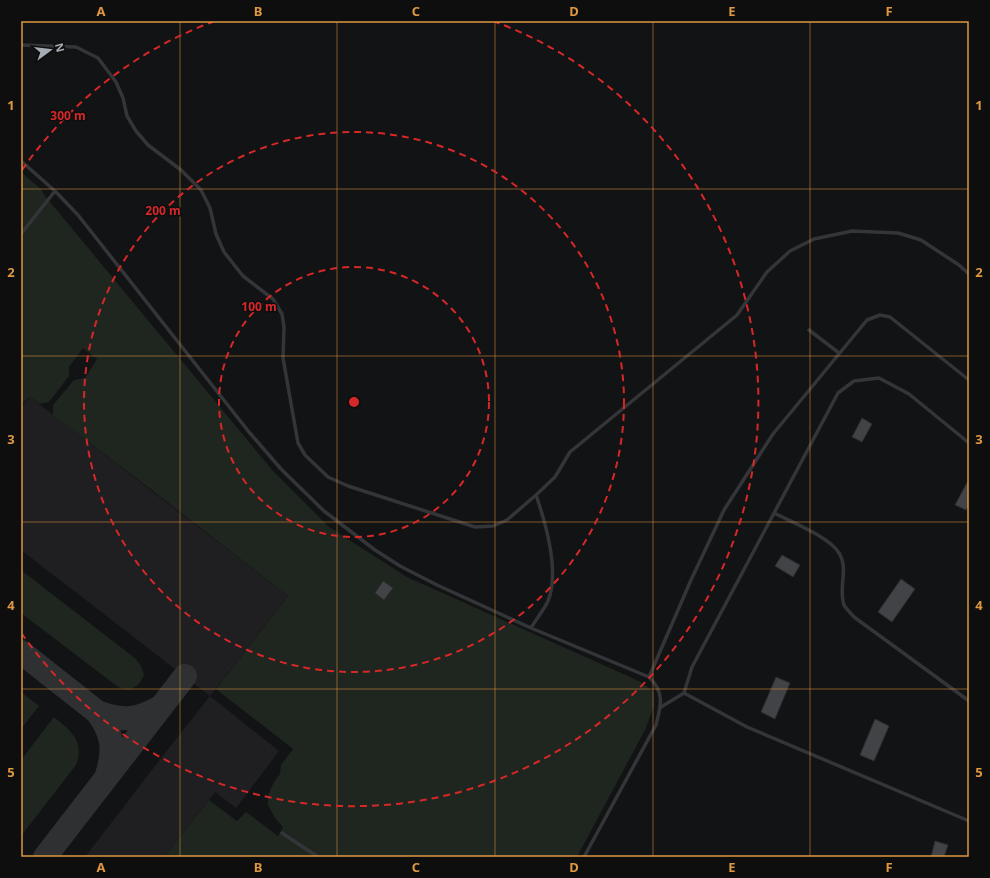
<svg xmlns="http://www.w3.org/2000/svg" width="990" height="878" viewBox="0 0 990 878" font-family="'Noto Sans',sans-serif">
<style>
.built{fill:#1f1f21}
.green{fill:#1f261f}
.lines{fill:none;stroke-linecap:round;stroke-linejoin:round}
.taxiway{stroke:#2e3032;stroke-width:24}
.building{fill:#424347;stroke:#2d2d30}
.service{stroke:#343538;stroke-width:3.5}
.grid{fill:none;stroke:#de9840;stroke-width:1;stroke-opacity:0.55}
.ring{fill:none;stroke:#d62828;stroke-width:2;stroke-dasharray:7 5}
.centre{fill:#d62828;stroke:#0e0e0f;stroke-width:2}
.ring-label{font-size:12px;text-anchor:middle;font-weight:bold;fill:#d62828;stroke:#0e0e0f;stroke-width:3;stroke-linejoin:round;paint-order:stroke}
.neatline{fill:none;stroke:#de9840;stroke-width:1.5}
.grid-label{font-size:13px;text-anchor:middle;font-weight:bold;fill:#de9840}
</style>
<rect width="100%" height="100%" fill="#121314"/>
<path class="built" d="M30,397l258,199 -78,100 69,55 -43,57 -21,-16 -51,65h-79l80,-104 45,-57 -189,-146v-143z"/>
<path class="green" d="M21,172l21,18 3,6 5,6 223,269 56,56 78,50 232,104 14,10 1,14 -8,23 -69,129h-413l45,-57 28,21 9,-9 32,24 5,-9 -8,-9 -7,-13v-10l6,-13 6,-8 1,-9 12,-16 -77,-60 72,-93 -135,-105 -100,-76v-10l21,-25 11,-2 12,-19 -14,-11 -14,19v9l-20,26 -9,2 -10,-7 -9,7z
M21,570l115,89 5,7 3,9c-6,13 -12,16 -26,12l-97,-74z
M21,692l18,14 -18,23z
M54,717c17,14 31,24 22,48l-55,71v-76z"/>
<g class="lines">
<path class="taxiway" d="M21,652l76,60c25,10 42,8 65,-6
M97,712c16,22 18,37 10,63
M45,857l140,-181"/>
</g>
<path class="building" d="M862,418l10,6 -10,18 -10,-5z
M969,479v26l-3,5 -11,-5z
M782,555l18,10 -7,12 -18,-11z
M901,579l14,10 -23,33 -14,-10z
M383,581l10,7 -9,12 -9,-7z
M776,677l14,6 -15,36 -14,-7z
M875,719l14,7 -15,35 -14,-6z
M935,841l13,4 -4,12h-13z"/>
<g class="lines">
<path class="service" d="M21,45l55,2 22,11 18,24 7,16 4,18 9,15 12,14 33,25 20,20 9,18 6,26 8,18 19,24 30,23 9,15 2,13 -1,31 15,85 7,12 23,22 20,9 127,41 18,-1 14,-6 29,-25
M21,161l34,30 23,24 171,217 32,37 43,42 51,39 25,16 37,19 94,43 118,49c16,15 12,29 7,48l-72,132
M21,234l34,-43
M809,330l30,23
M774,513c18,9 55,24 65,40 10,16 -1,35 5,52 2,4 7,8 10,12l115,84
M531,628c5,-9 13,-18 17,-27 12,-30 -2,-77 -12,-106l19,-18 15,-25 167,-137 30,-43 23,-21 24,-12 38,-8 46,2 23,7 38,25 10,9
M649,677l42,-97 33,-70 49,-76 94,-114 13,-5 10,2 79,63
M684,693l8,-26 146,-274 16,-12 25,-3 30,16 60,49
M661,707l23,-14 63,34 222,94
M282,833l36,24"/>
</g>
<path class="grid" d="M180,21v836M337,21v836M495,21v836M653,21v836M810,21v836M21,189h948M21,356h948M21,522h948M21,689h948"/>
<g class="ring">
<circle cx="354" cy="402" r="135"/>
<circle cx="354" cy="402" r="270"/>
<path d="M22 170A405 405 0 0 1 215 21M493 21A405 405 0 1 1 22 634"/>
</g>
<circle cx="354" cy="402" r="6" class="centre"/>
<g class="ring-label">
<text x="68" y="120">300 m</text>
<text x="163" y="215">200 m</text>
<text x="259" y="311">100 m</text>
</g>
<rect width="990" height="878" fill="none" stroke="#0e0e0f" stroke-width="44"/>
<g transform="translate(50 50) rotate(75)" stroke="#0e0e0f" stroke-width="3" paint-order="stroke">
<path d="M0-3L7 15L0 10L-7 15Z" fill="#a5abb3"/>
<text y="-6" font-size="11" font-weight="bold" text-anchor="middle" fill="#a5abb3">N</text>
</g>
<rect x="22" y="22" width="946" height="834" class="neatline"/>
<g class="grid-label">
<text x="101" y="16">A</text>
<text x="258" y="16">B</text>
<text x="416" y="16">C</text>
<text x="574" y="16">D</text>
<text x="732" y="16">E</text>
<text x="889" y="16">F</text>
<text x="11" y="110">1</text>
<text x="979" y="110">1</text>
<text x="11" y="277">2</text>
<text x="979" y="277">2</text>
<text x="11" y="444">3</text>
<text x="979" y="444">3</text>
<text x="11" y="610">4</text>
<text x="979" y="610">4</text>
<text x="11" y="777">5</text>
<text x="979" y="777">5</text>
<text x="101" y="872">A</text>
<text x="258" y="872">B</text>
<text x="416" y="872">C</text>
<text x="574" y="872">D</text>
<text x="732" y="872">E</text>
<text x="889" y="872">F</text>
</g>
</svg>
